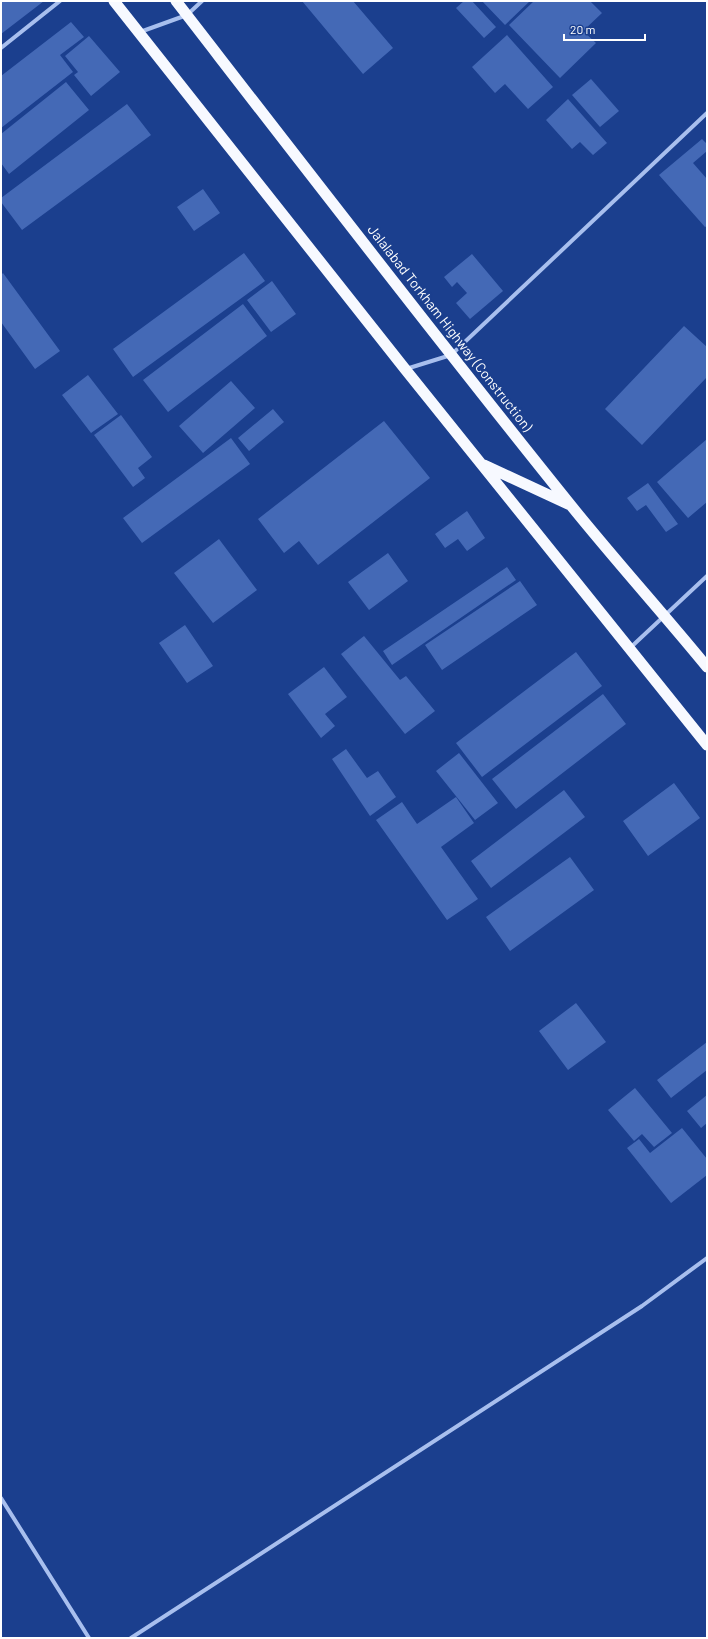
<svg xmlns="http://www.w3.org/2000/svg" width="708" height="1639" viewBox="0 0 708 1639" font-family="Barlow,sans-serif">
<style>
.building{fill:#4469b6}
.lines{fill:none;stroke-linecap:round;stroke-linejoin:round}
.minor{stroke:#a8bfee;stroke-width:4}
.trunk{stroke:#f7f9ff;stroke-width:11}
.labels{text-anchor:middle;stroke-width:4;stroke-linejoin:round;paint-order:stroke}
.street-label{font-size:14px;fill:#fff;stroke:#1b3f8e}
</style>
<rect width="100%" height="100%" fill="#1b3f8e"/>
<path class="building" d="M1,1h43l-43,33z
M302,1h51l40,47 -30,26z
M464,1h8l24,26 -12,11 -28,-30z
M482,1h48l-25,24z
M534,1h56l12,12 -19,18 13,12 -36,35 -51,-53z
M71,22l13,15 -24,18 13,17 -72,56v-52z
M507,35l46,52 -25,22 -23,-25 -10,9 -23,-26z
M89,36l31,36 -29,24 -17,-21 4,-3 -13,-16z
M591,79l28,32 -19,16 -28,-32z
M66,82l23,28 -80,64 -8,-11v-29z
M568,99l39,44 -14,12 -13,-13 -8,7 -26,-29z
M127,104l24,31 -129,95 -21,-28v-4z
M702,139l5,5v7l-14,12 14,16v47l-2,1 -46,-52z
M203,189l17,24 -26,18 -17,-24z
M244,253l21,28 -132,96 -20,-28z
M472,254l31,37 -33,28 -14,-16 11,-10 -10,-11 -5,5 -8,-10z
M3,273l57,78 -25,18 -34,-47v-47z
M272,281l24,33 -25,18 -24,-32z
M243,304l24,32 -99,76 -25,-32z
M684,326l23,21v30l-65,68 -37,-36z
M88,375l30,39 -27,19 -29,-38z
M231,381l24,27 -52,45 -24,-27z
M273,409l11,13 -35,29 -11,-13z
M121,415l31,42 -14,11 7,10 -12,9 -39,-52z
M384,421l46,57 -112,87 -19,-24 -15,12 -26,-34z
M231,438l19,26 -108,79 -19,-25z
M707,439v63l-19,16 -31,-36z
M648,483l30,41 -12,8 -20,-27 -9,6 -10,-13z
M467,511l18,27 -18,13 -9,-12 -13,9 -10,-14z
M219,539l38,51 -44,33 -39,-50z
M388,553l20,28 -39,29 -21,-28z
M507,567l9,13 -124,85 -9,-14z
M520,581l17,24 -95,65 -17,-25z
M185,625l28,41 -26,17 -28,-40z
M364,636l36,44 6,-4 29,35 -30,23 -64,-80z
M576,652l26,34 -120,91 -26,-34z
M324,667l23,30 -22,17 10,12 -14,12 -33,-44z
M603,694l23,30 -110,85 -24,-30z
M346,749l21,29 11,-7 18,26 -26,19 -38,-57z
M459,753l39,50 -23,17 -39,-49z
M674,783l26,35 -52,38 -25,-35z
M564,790l21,27 -94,71 -20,-27z
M456,797l18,26 -33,24 37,52 -31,21 -71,-100 26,-18 15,22z
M570,857l24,33 -84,61 -24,-34z
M576,1003l30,39 -38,28 -29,-39z
M707,1042v28l-36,28 -14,-18z
M635,1088l37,45 -18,14 -12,-13 -8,7 -26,-31z
M707,1095v28l-6,5 -14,-17z
M682,1128l25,31v16l-36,28 -44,-55 12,-9 11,14z"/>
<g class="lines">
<path class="minor" d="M140,32l47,-17 15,-14
M1,48l59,-47
M406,369l45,-14 256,-242
M630,648l77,-72
M1,1498l88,140
M131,1638l511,-332 65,-48"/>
<path class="trunk" d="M114,1l291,368 302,376
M176,1c130,168 260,337 393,502 45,56 93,109 138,164
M484,465l84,39"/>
</g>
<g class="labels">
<g class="street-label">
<text transform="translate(450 328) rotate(52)" y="5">Jalalabad Torkham Highway (Construction)</text>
</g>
</g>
<rect width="708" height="1639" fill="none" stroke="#ffffff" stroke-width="4"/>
<path d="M564 34v6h81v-6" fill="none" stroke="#ffffff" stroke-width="2"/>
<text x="570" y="34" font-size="12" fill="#ffffff" stroke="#1b3f8e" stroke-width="3" paint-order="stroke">20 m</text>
</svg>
